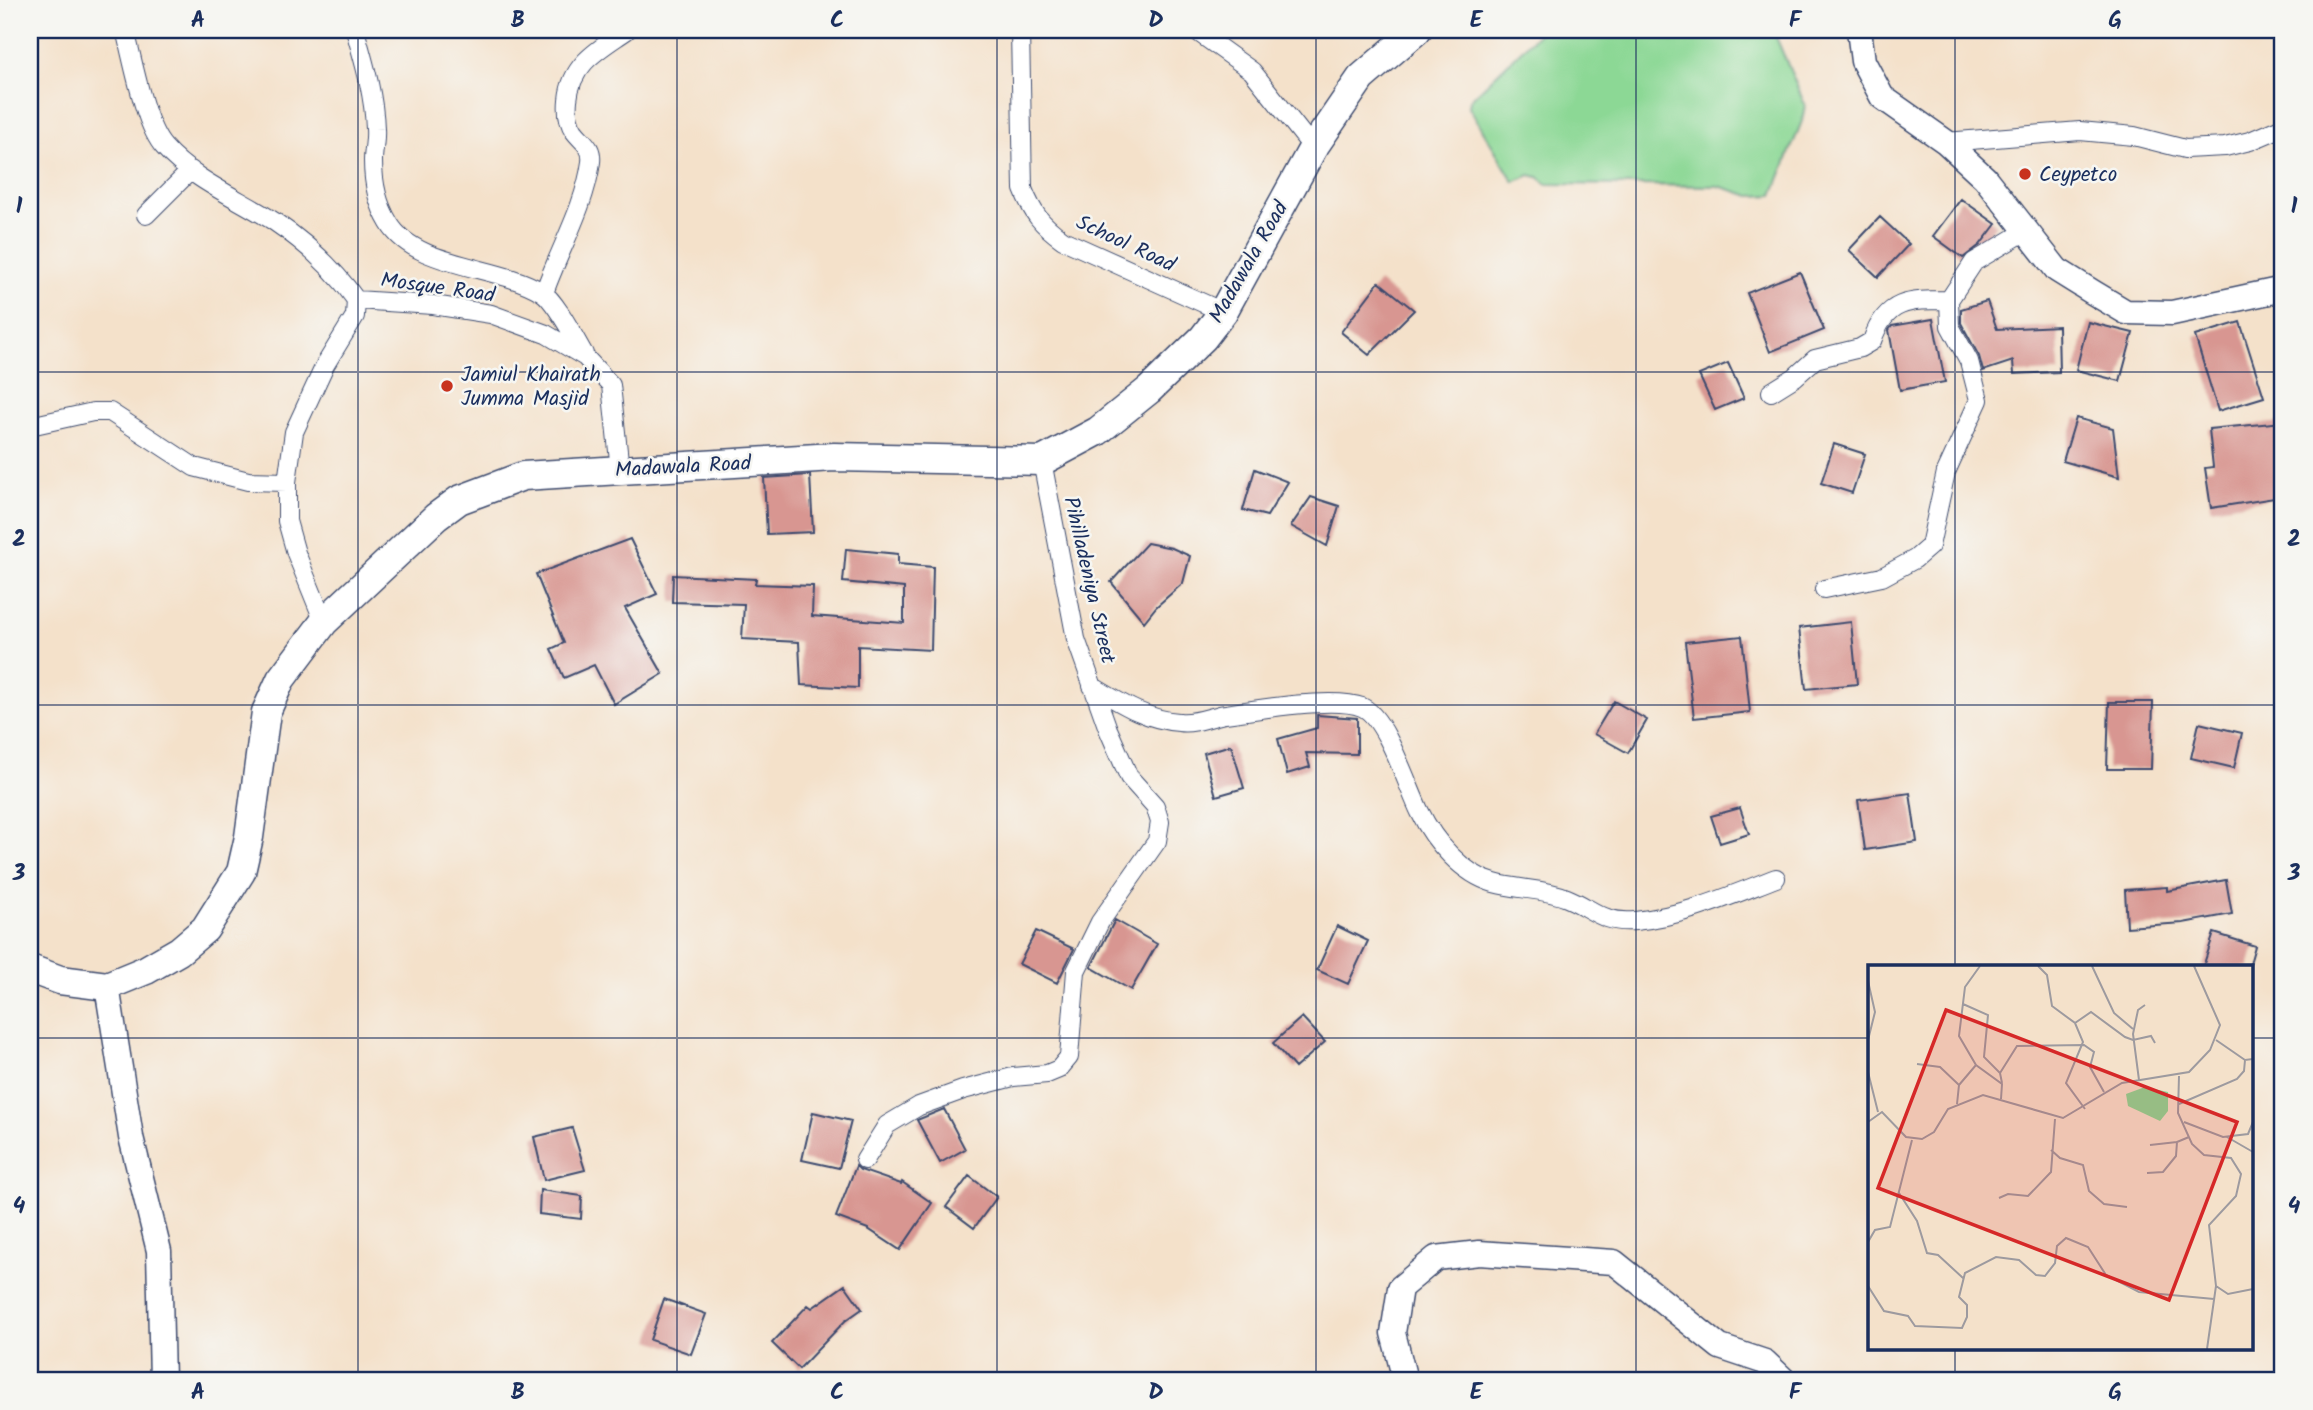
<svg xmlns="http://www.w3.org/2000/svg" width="2313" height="1410" viewBox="0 0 2313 1410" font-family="Kalam,sans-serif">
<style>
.green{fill:#8cd895;stroke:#54847a;stroke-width:2}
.building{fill:#d89691}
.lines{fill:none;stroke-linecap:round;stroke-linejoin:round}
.street-casing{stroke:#3c4a6e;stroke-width:20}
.secondary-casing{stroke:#3c4a6e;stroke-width:27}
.primary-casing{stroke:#3c4a6e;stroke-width:31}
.street{stroke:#fff;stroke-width:18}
.secondary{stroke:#fff;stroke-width:24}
.primary{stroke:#fff;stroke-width:28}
.grid{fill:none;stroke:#1b2f5e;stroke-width:2;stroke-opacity:0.55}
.poi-dot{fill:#c8321e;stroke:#f6f6f2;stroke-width:2.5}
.labels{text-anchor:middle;stroke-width:5;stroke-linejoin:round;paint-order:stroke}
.poi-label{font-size:21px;fill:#1b2f5e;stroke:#f6f6f2;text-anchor:start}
.street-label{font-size:21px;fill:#1b2f5e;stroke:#f6f6f2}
.inset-road{fill:none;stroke:#9d9a9f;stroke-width:2}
.view{fill:#d62828;fill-opacity:0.15;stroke:#d62828;stroke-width:3.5}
.inset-edge{fill:none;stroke:#1b2f5e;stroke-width:3.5}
.neatline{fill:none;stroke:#1b2f5e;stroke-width:2.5}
.grid-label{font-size:23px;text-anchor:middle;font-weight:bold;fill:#1b2f5e}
</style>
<rect width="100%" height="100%" fill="#f6f6f2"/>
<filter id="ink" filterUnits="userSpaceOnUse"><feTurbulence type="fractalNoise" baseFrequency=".0143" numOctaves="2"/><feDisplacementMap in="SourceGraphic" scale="14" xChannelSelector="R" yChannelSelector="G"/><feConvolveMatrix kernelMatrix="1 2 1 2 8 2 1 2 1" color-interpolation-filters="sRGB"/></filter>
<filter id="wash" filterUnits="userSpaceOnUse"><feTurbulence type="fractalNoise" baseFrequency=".00686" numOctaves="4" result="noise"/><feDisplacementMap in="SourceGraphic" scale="28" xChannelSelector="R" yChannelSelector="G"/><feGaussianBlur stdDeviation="1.57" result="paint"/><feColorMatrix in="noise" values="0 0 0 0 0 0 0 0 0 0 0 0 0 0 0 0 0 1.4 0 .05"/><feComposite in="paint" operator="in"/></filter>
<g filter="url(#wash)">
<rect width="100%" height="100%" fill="#f4e1ca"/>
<path class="green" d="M1542,30h231l32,75 -3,16 -29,74 -22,1 -33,-10 -171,-2 -9,-7 -8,-2 -16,7 -45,-75 1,-7z"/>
<g id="blocks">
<path class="building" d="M1961,199l35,25 -16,21 -17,13 -30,-22z
M1880,217l29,27 -31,33 -29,-27z
M1800,272l24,58 -54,22 -23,-59z
M1379,282l35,28 -45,45 -28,-23z
M1987,301l10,28 61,-3 1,46 -45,2 -1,-13 -30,10 -4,-15 -18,-33v-14z
M1933,319l12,63 -45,8 -11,-60 3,-4z
M2088,322l45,11 -13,48 -44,-11z
M2240,322l24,75 -46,14 -23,-75z
M1728,363l16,35 -29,12 -16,-35z
M2076,418l37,10 6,49 -56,-16z
M2283,422l-2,75 -70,11 -6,-40 8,-1 -4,-38z
M1834,444l31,10 -13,39 -31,-10z
M1255,469l33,13 -21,34 -24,-6z
M810,475l3,57 -46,2 -3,-56z
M1311,497l28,9 -12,40 -36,-20z
M630,539l27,55 -32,14 38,66 -49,30 -20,-39 -30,13 -13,-29 13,-6 -28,-69z
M1147,543l25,5 18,8 -7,27 -27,24 -12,15 -33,-40z
M846,549l52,5v10l35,3 -2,83 -73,-4v42l-57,-3 -2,-43 -57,-3 2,-35 -72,-2 1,-27 83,4 -1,5 58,2 -1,30 92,7v-35l-61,-6z
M1851,622l6,62 -51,5 -7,-61z
M1742,636l8,76 -56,6 -9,-76z
M1614,701l33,19 -19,33 -34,-19z
M2109,702h44l-2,67h-44z
M1317,715l40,3v36l-51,-1 4,14 -23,7 -9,-35 39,-11z
M2199,723l43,10 -8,35 -43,-10z
M1231,745l13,43 -28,8 -12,-43z
M1910,793l7,49 -52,8 -7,-50z
M1740,808l9,26 -29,9 -9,-27z
M2226,880l6,34 -49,9 -56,4 -2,-37 42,-3v4z
M1115,920l42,24 -26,46 -40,-23z
M1337,926l31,15 -20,43 -31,-14z
M1036,931l38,18 -17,34 -38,-19z
M2214,933l41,13 -6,21h-46z
M1302,1017l23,25 -30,26 -22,-25z
M944,1109l21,40 -25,14 -23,-43z
M813,1112l38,9 -12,47 -37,-8z
M572,1128l13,42 -41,10 -10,-43z
M856,1166l4,4 41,14 1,-2 30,21 -32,47 -32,-21 -32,-12z
M969,1176l28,21 -23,31 -28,-21z
M540,1190l42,6 -1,23 -42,-5z
M845,1285l17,24 -17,12 -46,48 -27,-26 36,-38 4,3z
M664,1299l42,15 -15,40 -41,-14z"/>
</g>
</g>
<g filter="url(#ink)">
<use href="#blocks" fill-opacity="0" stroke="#3c4a6e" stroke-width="2"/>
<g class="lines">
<g class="street-casing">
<path id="street" d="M125,30c8,30 19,95 39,117 29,33 74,51 111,75 31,21 60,48 81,78l77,5 58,9 55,20 39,23 26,28 9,85
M355,30c9,32 19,65 20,99 1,11 -2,22 -2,32 0,21 5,44 16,62 26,45 110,42 153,69 14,9 33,47 42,62
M1020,30l3,159c10,25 18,35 40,51l160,72
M1195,30l57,41 61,77
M1946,142l134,-11 54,5 51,13 40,-2 25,-6 33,-14
M146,215l45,-45
M544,293c15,-43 41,-86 47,-131 2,-16 -9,-20 -17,-31 -6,-9 -7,-21 -6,-31 3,-37 32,-51 59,-70
M1771,392l24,-15 20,-18 45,-11 12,-7c14,-42 38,-41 77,-41
M30,426l63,-14h17l84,55 54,14 39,1
M1824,589l58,-12 33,-18 15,-13 16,-74 33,-72 -10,-39 -19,-35 -1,-26 25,-38 52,-31
M324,622l-28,-69 -9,-32v-39l7,-50 31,-67 30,-49 1,-16
M1092,686c27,16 54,34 87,36 13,2 29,-4 41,-7 32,-5 114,-19 142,-8 24,10 46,81 58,105 14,29 42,62 74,71 24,7 49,5 73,15 25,10 36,26 68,23 50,-5 94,-25 141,-43
M865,1160l22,-35 32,-19 44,-16 50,-13 34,-3 12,-5 10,-12 7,-86 24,-49 57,-81 3,-19 -5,-16 -26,-29 -21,-48 -32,-90 -34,-178"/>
</g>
<g class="secondary-casing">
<path id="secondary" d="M1859,30l4,31 19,36 64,45 39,36 72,92 37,23 32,19 46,1 111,-24
M107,986l24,151 28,114 3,129
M1405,1380l-12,-47 7,-45 36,-30 43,-5 135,9 106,85 45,15 19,18"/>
</g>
<g class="primary-casing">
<path id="primary" d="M30,969l30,11 47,6 39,-16 33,-19 26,-22 36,-57 8,-35 17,-125 15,-33 43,-57 112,-105 23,-17 64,-24 311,-19 208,4 56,-30 51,-41 54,-52 20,-26 90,-164 48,-70 56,-48"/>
</g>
<use href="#street" class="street"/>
<use href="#secondary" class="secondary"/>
<use href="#primary" class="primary"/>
</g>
</g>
<path class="grid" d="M358,30v1350M677,30v1350M997,30v1350M1316,30v1350M1636,30v1350M1955,30v937M30,372h2253M30,705h2253M30,1038h1840M2252,1038h31M1955,1349v31"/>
<g class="poi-dot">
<circle cx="2025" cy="174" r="7"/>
<circle cx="447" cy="386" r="7"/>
</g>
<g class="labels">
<g class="poi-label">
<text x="2039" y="181">Ceypetco</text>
<text x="461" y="381">Jamiul Khairath<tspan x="461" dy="24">Jumma Masjid</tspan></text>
</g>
<g class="street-label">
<text transform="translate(1126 243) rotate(25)" y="7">School Road</text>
<text transform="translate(1248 262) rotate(-60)" y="7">Madawala Road</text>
<text transform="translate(438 287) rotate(8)" y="7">Mosque Road</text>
<text transform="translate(683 466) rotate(-3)" y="7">Madawala Road</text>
<text transform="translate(1090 580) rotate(77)" y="7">Pihilladeniya Street</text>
</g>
</g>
<g transform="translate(1868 965)">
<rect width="385" height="385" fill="#f4e1ca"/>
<path d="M277,122l23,5v19l-8,10 -32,-15 -2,-12z" fill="#8cd895"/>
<path class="inset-road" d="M112,1l-15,21 -6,49 17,29 26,19 -1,15M170,1l9,9 5,31 23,17 8,19 -17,41 19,26M224,1l22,47 19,16M0,16l7,31 -7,28M95,39l25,11 -4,42 16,16 2,10M207,58l16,-11 34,25 8,3 18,-4 4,7M348,75l29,20 8,-1M49,99l23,3 19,18M0,107l10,40M132,108l17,-27 67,-1 10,7 -4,15 14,25M311,111l-1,37 14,31 12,11 27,3 10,16 -5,22 -27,29 7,61 -9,63M271,115l-6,-46 5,-24 7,-5M89,139l2,-19 17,-20M311,139l58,-25 7,-8 1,-11M0,157l14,-10 24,25 16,2 12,-7 14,-23 35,-14 80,23 59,-35 67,-11 21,-22 10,-25 -26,-59M316,157l39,15 25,-3 5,-12M359,172l26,15M282,180l27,-3M183,185l9,8 23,7 6,26 15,13 23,3M279,208l16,-1 13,-16 1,-14 12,-5M31,228l18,28 10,32 11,2 25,23M131,233l9,-4 20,2 23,-24 4,-53M0,277l7,-12 15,-3 22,-87M0,321l16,25 24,5 7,10 47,2 5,-11v-12l-8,-8 6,-24 31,-16 23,3 17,15 9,1 10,-13 2,-17 9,-8 22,9 18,28 33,17 75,7M348,321l12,8 25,-5"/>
<path class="view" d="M78,45l291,112 -68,178 -291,-112z"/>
<rect width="385" height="385" class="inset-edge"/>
</g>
<rect width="2313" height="1410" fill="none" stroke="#f6f6f2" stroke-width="77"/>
<rect x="38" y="38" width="2236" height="1334" class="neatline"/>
<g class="grid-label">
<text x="198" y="27">A</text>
<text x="518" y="27">B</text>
<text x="837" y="27">C</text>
<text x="1156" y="27">D</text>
<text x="1476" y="27">E</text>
<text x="1795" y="27">F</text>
<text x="2115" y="27">G</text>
<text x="19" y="213">1</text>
<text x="2294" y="213">1</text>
<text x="19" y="546">2</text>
<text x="2294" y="546">2</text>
<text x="19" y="880">3</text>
<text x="2294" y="880">3</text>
<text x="19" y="1213">4</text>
<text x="2294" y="1213">4</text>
<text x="198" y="1399">A</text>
<text x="518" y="1399">B</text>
<text x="837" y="1399">C</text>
<text x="1156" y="1399">D</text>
<text x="1476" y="1399">E</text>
<text x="1795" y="1399">F</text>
<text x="2115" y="1399">G</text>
</g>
</svg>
